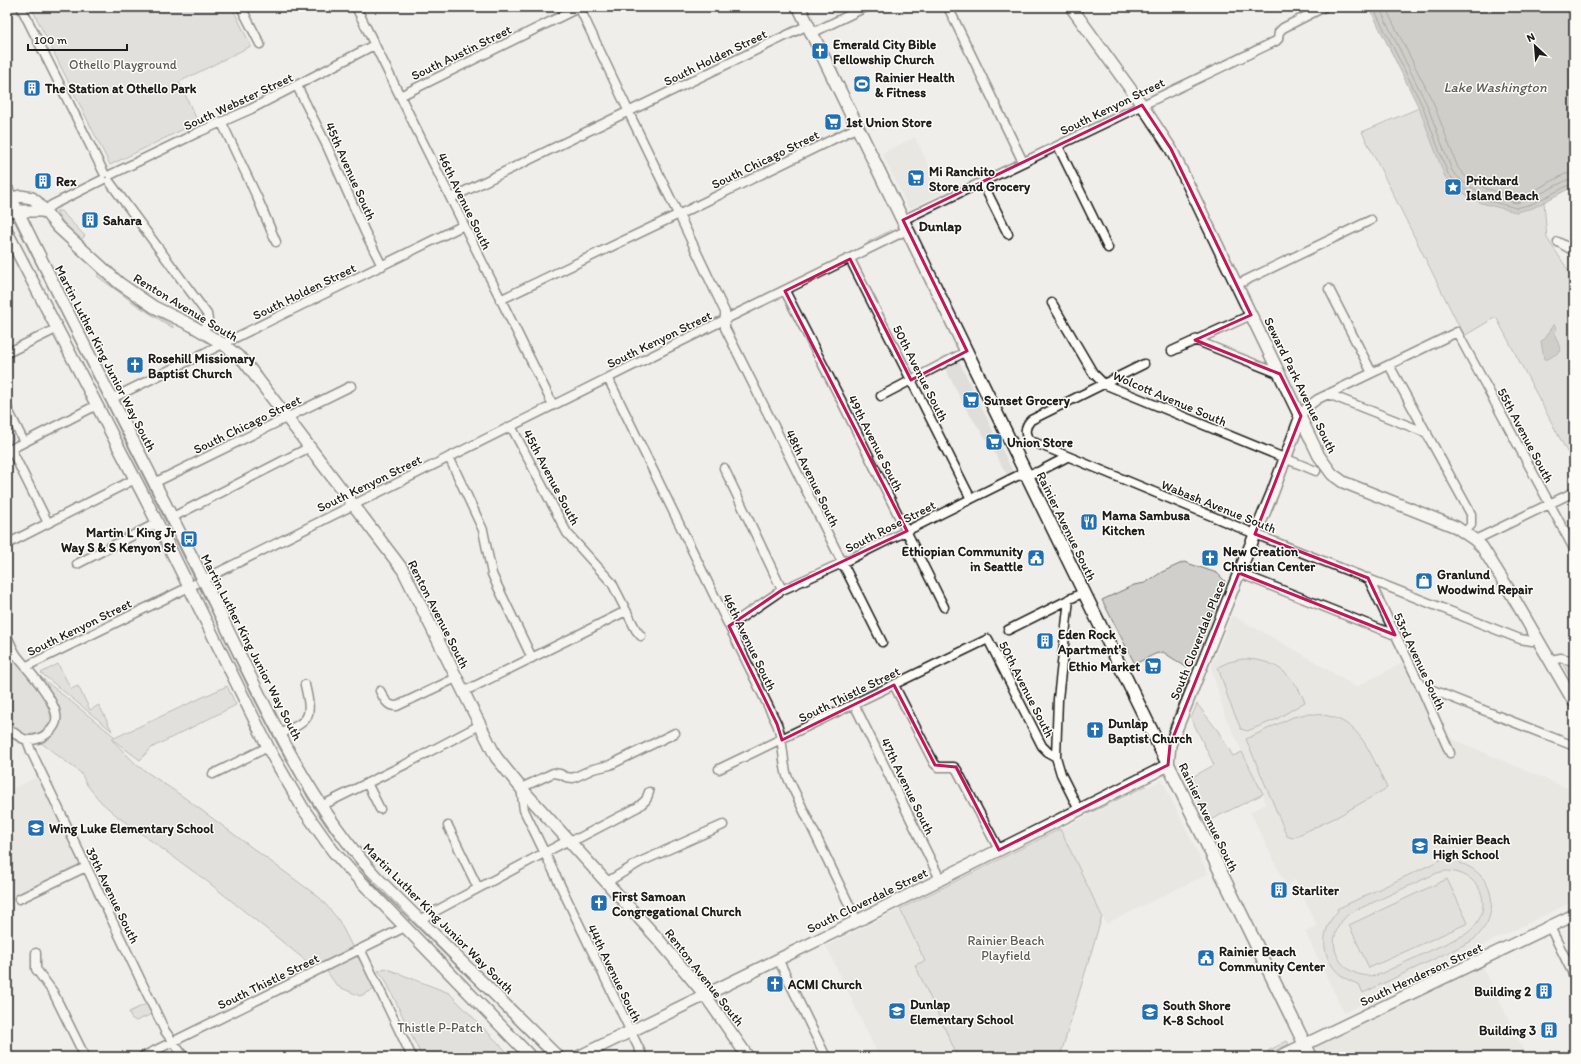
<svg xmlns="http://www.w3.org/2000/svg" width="1581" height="1064" viewBox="0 0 1581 1064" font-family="Itim,sans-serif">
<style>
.built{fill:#e0deda}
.green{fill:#d0cfcc;stroke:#767674;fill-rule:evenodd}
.water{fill:#a8a7a3;stroke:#706f6d}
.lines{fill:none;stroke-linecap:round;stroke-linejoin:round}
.shore{stroke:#545452;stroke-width:1}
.street-casing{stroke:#1c1c1c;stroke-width:11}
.secondary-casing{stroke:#1c1c1c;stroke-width:14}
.primary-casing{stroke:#1c1c1c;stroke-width:15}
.street{stroke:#fdfcf7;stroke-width:8}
.secondary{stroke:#fdfcf7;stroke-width:11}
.primary{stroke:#fdfcf7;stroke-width:12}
.tram{stroke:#1c1c1c;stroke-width:1}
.marked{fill:none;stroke:#c2185b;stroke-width:3;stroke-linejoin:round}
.labels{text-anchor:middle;stroke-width:3;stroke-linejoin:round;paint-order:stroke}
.poi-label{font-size:13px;font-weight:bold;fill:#1c1c1c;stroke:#fdfcf7;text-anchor:start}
.street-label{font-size:13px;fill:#1c1c1c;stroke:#fdfcf7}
.park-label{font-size:13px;fill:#5b5b5a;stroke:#fdfcf7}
.water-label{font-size:14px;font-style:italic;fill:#5b5b59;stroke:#fdfcf7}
.neighbourhood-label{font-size:14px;font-weight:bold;fill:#1c1c1c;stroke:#fdfcf7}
</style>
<rect width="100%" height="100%" fill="#f0eeea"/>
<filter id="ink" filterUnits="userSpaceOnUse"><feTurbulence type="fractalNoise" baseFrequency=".025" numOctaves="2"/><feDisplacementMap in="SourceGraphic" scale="8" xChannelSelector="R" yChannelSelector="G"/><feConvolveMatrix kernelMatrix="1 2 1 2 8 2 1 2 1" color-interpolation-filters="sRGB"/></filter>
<g filter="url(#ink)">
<path class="built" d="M915,137l27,56 -33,16 -27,-56z
M958,359l55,113 -6,3 -19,-33 -22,-33 -22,-43z
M1232,615l72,40 52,32 48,-25 37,72 133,57v110l-230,112 -39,-81 12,-6 -22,-46 -9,6 -36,-74 15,-8 -2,-10 -38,-78 -14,-49z
M39,776l44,90 -76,35v-110z
M1162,780l46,94 -102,50 -46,-95z
M900,909l25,52 -10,5 43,91h-79l-53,-111z
M1481,962l45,93 -5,2h-206l-6,-12z"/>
<path class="green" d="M31,7h201l19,39 -72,36 19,40 -88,43z
M1419,108l125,94 3,36 27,41v186l-78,-148 -32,19 -102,-204z
M56,211h5l24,25 -5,4 -14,-13z
M891,230l-8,7 -14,7 -1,-2z
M99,274l39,30 35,22v2l-38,-24 -38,-28z
M7,425l7,14 -7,4z
M1184,562l33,11 8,8 -33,82 -6,4 -23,-15 -8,2 -20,10 -33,-64 32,-15 11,-2 17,-11z
M7,645c17,23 39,48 45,76l-13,12 -13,2 -19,-13z
M1243,659c32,0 50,15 62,43l-30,18 -28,11 -6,-2 -12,-28 -11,-34 11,-5z
M1562,662l12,3v20z
M58,664l13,25 7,-3 12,24 9,-5 13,26 -71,-58z
M38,675l77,62 -4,2 27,27 47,32 135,100 18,21 15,29 -38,20 -107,-86 -91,-66 -16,-14 -14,-17 -6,-12 -41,-31 13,-7 7,-10 -1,-15z
M1188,681l2,1 -18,44 -3,2z
M227,686l9,19 -85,43 -11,12 -28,-21z
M1197,704l21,27 15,25 9,-4 21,42 -55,27 -19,-42 25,-14 -23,-47z
M1306,714c53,-2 62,35 81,74l-50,29 -45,21 -5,-2 -41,-97 47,-22z
M1145,784l1,2 -58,28 -1,-3 7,-3 4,-1z
M1060,829l42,87 -42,141h-102l-43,-92 10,-4 -25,-52z
M1455,853l5,10c38,12 42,57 10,79l-107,51 -4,-9c-34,-9 -46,-47 -21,-73l-1,-2zM1445,871c38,0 52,40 21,63l-88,41c-39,7 -60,-37 -28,-62l87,-40z
M1447,879l21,44 -99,45 -20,-43z
M355,955l7,7 13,27 -15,7 -23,-10 -11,-16z
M385,968l64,25 63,64h-88l-3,-2 -36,-76 -7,-8z
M146,1004l6,10 -16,7 -5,-3 -2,-6z
M1287,1041l2,3 -20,10 -1,-3z"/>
<path class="water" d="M1369,7h205v183l-4,-2 -37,20 -17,4 -35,-9 -23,-13 -13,-13 -26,-69z
M1554,324l2,4 -1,7 6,16 -13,8h-4l-3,-18 4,-2z"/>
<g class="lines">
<path class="shore" d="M1373,7l50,100 25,67 12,12 22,13 34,9 16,-4 37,-19h5
M1379,7l48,98 25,66 11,11 21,13 32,8 14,-4 37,-19h7
M1385,7l48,95 25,66 9,10 20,11 29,7 12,-2 37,-20h9"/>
<g class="street-casing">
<path id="street" d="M21,7l83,166
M241,7l19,37
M356,7l197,398
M948,7l75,155
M581,11l46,97
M812,33l54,-26
M297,86l30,60 38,86 17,34
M400,96l176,-87
M632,110l176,-85
M630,115l46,95
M222,123l35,74 19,45
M1058,146l50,102
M110,175l89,-43 52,-23 123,-64
M109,181l98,133 1,6 -5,12
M982,182l26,52
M451,198l174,-85
M44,211l8,-6 50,-25
M682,213l176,-86
M680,217l45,95v4
M903,220l373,-179 2,-2 1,-7 4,-4 41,-21
M1558,242l16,9
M850,259l121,240
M1236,285l135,-65
M1329,289l43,84
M785,291l57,111 102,205
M500,300l175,-84
M1052,303l41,70 11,11 212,87
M728,318l179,-88
M725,324v4l157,314
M1195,340l85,34
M1172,351l79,-36
M7,353l51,-25
M1144,364l-113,56c-6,6 -8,15 0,21l224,93 265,105 12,2 6,-2
M1389,365l82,149v11l-6,7
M608,378l169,346c7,17 5,35 10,52l70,145
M1328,394l99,39
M881,396l86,-45
M111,399l353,-174
M7,408l17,34
M1301,416l5,-8 12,-9 139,-67 117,217
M511,426l56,107 45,50 24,47 5,6
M11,449l37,74
M7,451l90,-46
M449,457l34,73 9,44 4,9 36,75
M724,468l58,122
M154,483l197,-97
M171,518l139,-71
M1475,540l99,-48
M7,544l128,-65
M77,564l80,-41
M1239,573l156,62
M1368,578l52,107 30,68
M729,626l53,-36 60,-27 175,-87 21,-4 29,-15
M1008,630l76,-38
M7,636c3,7 6,14 10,20 11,14 36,41 39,58 3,15 -15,27 -28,26 -8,-1 -15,-8 -21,-13
M1551,660l10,-2 13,3
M27,666l162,-79 533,-266
M894,685l40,78 4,4h16l3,3 42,80
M1420,685l154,61
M380,691c4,7 7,16 17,15l59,-28
M463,692l163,-81
M854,704l86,175
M280,734c30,-14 33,-15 25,-49
M27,740l4,11 134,280 19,26
M1056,757l2,-58 11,-100
M719,769l269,-130 54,107 7,7 7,4 5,17 18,36
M213,774l55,-27
M367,783l13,26
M321,806l85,-42 74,-39
M448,826l30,62
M607,882l33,-20 83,-37
M19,899l67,-32
M419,920l125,-67 25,-13 10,-2 59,-31 8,-7 3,-8
M1550,927l24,49
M360,949l52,108
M36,953v16l17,23 32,65
M778,959l48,98
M142,1057l263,-130
M643,1057l-119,-247 -3,-22 32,-15 7,1 6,3 7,1 20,-9 17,-4 65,-32"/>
</g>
<g class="secondary-casing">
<path id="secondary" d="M1071,7l71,98 29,44 148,307 13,18 11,8 113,45 19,13 7,7 27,43 65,112
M7,189c63,132 132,261 197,392 51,103 96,213 174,298l180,178
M7,201l13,-5 12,2 5,4 21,25 61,56 35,24 37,18 32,19 21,17 159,209 93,187 25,31 137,151 47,56 43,62
M7,211h37
M7,232l140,270 125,253 32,55 29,41 16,18 182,188
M578,1057l279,-136 298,-149 13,-7 2,-20 69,-172 33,-79 29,-78
M1279,1057l295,-142"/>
</g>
<g class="primary-casing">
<path id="primary" d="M799,7l213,438 299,612"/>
</g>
<use href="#street" class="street"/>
<use href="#secondary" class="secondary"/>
<use href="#primary" class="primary"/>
<path class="tram" d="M7,206l260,516 41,76 19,29 32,39 189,191"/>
</g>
</g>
<path d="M0 0H1581V1064H0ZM1142,105l29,44 80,166 -56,25 85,34 21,42 -46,118 113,44 27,57 -156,-62 -69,172 -2,20 -169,85 -43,-83 -21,-2 -41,-80 -112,55 -5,-16 -48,-98 53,-36 125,-59 -122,-240 65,-32 61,121 56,-29 -64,-131z" fill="#f0eeea" fill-opacity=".55" fill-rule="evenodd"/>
<path class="marked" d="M1142,105l29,44 80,166 -56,25 85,34 21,42 -46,118 113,44 27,57 -156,-62 -69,172 -2,20 -169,85 -43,-83 -21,-2 -41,-80 -112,55 -5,-16 -48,-98 53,-36 125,-59 -122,-240 65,-32 61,121 56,-29 -64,-131z"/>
<defs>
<g id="church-square" transform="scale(0.9)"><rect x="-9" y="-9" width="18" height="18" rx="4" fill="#1f6fb2" stroke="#fdfcf7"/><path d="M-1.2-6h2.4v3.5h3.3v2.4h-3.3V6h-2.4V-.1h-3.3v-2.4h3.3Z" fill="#fff"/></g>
<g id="stadium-square" transform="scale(0.9)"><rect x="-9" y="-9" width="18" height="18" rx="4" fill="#1f6fb2" stroke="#fdfcf7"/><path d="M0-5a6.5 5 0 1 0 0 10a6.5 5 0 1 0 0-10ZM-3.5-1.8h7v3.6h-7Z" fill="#fff"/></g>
<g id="building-square" transform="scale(0.9)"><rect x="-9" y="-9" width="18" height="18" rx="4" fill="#1f6fb2" stroke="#fdfcf7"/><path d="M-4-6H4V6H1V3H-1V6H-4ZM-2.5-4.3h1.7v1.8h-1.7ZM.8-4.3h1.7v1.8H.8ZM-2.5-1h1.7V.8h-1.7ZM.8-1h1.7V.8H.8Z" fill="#fff"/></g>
<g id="supermarket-square" transform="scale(0.9)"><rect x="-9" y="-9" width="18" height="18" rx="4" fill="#1f6fb2" stroke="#fdfcf7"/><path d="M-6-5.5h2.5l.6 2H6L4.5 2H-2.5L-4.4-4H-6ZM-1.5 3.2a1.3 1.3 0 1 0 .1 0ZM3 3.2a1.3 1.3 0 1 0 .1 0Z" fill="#fff"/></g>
<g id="sight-square" transform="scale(0.9)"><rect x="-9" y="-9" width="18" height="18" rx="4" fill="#1f6fb2" stroke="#fdfcf7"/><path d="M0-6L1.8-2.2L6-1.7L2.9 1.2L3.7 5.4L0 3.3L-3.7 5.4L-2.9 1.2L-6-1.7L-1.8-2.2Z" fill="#fff"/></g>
<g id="restaurant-square" transform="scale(0.9)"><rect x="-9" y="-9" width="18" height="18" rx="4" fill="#1f6fb2" stroke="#fdfcf7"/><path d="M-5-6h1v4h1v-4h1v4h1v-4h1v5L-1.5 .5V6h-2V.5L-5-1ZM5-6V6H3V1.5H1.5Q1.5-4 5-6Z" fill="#fff"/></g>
<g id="bus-square" transform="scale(0.9)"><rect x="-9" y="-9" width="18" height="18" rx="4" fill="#1f6fb2" stroke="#fdfcf7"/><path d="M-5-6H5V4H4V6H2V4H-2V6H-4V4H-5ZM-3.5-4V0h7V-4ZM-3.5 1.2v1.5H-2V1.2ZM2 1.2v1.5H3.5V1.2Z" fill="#fff"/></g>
<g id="civic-square" transform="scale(0.9)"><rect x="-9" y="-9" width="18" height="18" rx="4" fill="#1f6fb2" stroke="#fdfcf7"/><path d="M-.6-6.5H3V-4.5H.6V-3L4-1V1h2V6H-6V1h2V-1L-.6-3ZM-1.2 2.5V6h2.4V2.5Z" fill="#fff"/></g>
<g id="shop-square" transform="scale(0.9)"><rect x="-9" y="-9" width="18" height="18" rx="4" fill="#1f6fb2" stroke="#fdfcf7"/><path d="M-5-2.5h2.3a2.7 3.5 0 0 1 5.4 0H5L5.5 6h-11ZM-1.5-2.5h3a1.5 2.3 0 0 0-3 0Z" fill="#fff"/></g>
<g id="school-square" transform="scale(0.9)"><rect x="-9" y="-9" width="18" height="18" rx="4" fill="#1f6fb2" stroke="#fdfcf7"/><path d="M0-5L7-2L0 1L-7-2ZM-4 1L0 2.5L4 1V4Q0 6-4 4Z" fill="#fff"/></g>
</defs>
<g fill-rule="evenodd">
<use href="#church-square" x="820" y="51"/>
<use href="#stadium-square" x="862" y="84"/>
<use href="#building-square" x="32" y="88"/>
<use href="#supermarket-square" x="833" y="122"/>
<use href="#supermarket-square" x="916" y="178"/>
<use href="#building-square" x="43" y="181"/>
<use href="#sight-square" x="1453" y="187"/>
<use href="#building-square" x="90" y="220"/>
<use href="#church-square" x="135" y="365"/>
<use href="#supermarket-square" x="971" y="400"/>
<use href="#supermarket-square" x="994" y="442"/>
<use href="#restaurant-square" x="1089" y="522"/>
<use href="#bus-square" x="189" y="539"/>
<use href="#civic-square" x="1036" y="558"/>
<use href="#church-square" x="1210" y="558"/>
<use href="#shop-square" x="1424" y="581"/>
<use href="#building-square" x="1045" y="641"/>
<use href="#supermarket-square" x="1153" y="666"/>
<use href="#church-square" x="1095" y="730"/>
<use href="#school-square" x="36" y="828"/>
<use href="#school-square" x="1420" y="846"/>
<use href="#building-square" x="1279" y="890"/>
<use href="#church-square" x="599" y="903"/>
<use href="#civic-square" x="1206" y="958"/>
<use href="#church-square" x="775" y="984"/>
<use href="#building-square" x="1544" y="991"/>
<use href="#school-square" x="897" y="1011"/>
<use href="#school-square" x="1150" y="1012"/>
<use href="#building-square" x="1549" y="1030"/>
</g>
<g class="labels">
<g class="poi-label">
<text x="833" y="49">Emerald City Bible<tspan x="833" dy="15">Fellowship Church</tspan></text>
<text x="875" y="82">Rainier Health<tspan x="875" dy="15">&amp; Fitness</tspan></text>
<text x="45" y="93">The Station at Othello Park</text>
<text x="846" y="127">1st Union Store</text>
<text x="929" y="176">Mi Ranchito<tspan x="929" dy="15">Store and Grocery</tspan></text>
<text x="1466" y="185">Pritchard<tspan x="1466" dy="15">Island Beach</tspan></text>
<text x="56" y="186">Rex</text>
<text x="103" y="225">Sahara</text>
<text x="148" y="363">Rosehill Missionary<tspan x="148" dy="15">Baptist Church</tspan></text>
<text x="984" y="405">Sunset Grocery</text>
<text x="1007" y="447">Union Store</text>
<text x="1102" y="520">Mama Sambusa<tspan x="1102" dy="15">Kitchen</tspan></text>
<text x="176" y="537" text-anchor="end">Martin L King Jr<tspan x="176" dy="15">Way S &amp; S Kenyon St</tspan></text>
<text x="1023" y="556" text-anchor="end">Ethiopian Community<tspan x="1023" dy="15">in Seattle</tspan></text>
<text x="1223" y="556">New Creation<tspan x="1223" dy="15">Christian Center</tspan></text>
<text x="1437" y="579">Granlund<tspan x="1437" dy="15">Woodwind Repair</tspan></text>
<text x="1058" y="639">Eden Rock<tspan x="1058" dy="15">Apartment's</tspan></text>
<text x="1140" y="671" text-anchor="end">Ethio Market</text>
<text x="1108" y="728">Dunlap<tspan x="1108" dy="15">Baptist Church</tspan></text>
<text x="49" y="833">Wing Luke Elementary School</text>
<text x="1433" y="844">Rainier Beach<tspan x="1433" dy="15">High School</tspan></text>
<text x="1292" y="895">Starliter</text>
<text x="612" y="901">First Samoan<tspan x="612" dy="15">Congregational Church</tspan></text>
<text x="1219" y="956">Rainier Beach<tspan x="1219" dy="15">Community Center</tspan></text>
<text x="788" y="989">ACMI Church</text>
<text x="1531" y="996" text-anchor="end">Building 2</text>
<text x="910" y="1009">Dunlap<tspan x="910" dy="15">Elementary School</tspan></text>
<text x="1163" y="1010">South Shore<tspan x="1163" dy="15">K-8 School</tspan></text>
<text x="1536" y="1035" text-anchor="end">Building 3</text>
</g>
<g class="street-label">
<text transform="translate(461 52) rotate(-26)" y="5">South Austin Street</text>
<text transform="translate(715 57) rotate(-26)" y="5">South Holden Street</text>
<text transform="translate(238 101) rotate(-25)" y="5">South Webster Street</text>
<text transform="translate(1112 106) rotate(-26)" y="5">South Kenyon Street</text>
<text transform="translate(765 159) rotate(-26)" y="5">South Chicago Street</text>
<text transform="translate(351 171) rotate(66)" y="5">45th Avenue South</text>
<text transform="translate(465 201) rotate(64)" y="5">46th Avenue South</text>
<text transform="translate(304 291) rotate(-26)" y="5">South Holden Street</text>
<text transform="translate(186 307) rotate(31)" y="5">Renton Avenue South</text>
<text transform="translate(659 339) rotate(-26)" y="5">South Kenyon Street</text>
<text transform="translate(106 358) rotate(63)" y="5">Martin Luther King Junior Way South</text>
<text transform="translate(921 373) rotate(63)" y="5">50th Avenue South</text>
<text transform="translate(1301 385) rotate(64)" y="5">Seward Park Avenue South</text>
<text transform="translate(1170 398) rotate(23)" y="5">Wolcott Avenue South</text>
<text transform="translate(247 424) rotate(-26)" y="5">South Chicago Street</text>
<text transform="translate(1526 435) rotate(62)" y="5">55th Avenue South</text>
<text transform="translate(876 443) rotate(63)" y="5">49th Avenue South</text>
<text transform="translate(552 477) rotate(62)" y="5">45th Avenue South</text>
<text transform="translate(813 478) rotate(64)" y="5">48th Avenue South</text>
<text transform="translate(369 483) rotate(-26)" y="5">South Kenyon Street</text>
<text transform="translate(1219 506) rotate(22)" y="5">Wabash Avenue South</text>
<text transform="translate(890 526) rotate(-27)" y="5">South Rose Street</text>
<text transform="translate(1067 526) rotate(64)" y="5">Rainier Avenue South</text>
<text transform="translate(439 614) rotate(63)" y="5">Renton Avenue South</text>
<text transform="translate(79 627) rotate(-26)" y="5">South Kenyon Street</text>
<text transform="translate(1197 640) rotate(-68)" y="5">South Cloverdale Place</text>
<text transform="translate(750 642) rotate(64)" y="5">46th Avenue South</text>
<text transform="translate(252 647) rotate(63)" y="5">Martin Luther King Junior Way South</text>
<text transform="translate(1420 661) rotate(65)" y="5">53rd Avenue South</text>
<text transform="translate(1027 689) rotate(63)" y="5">50th Avenue South</text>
<text transform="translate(849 694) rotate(-26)" y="5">South Thistle Street</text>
<text transform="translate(908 786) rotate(64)" y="5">47th Avenue South</text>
<text transform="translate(1209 817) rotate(64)" y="5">Rainier Avenue South</text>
<text transform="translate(113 895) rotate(64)" y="5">39th Avenue South</text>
<text transform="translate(867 900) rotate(-26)" y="5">South Cloverdale Street</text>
<text transform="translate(439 918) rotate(45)" y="5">Martin Luther King Junior Way South</text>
<text transform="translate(615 973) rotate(64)" y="5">44th Avenue South</text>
<text transform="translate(1421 974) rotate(-25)" y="5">South Henderson Street</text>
<text transform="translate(705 977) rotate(52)" y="5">Renton Avenue South</text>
<text transform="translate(268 981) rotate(-26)" y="5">South Thistle Street</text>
</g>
<g class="park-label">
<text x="123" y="69">Othello Playground</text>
<text x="1006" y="945">Rainier Beach<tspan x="1006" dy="15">Playfield</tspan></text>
<text x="440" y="1032">Thistle P-Patch</text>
</g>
<g class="water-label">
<text x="1495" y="92">Lake Washington</text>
</g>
<g class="neighbourhood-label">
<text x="940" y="231">Dunlap</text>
</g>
</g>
<rect width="1581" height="1064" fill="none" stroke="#fdfcf7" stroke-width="24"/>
<rect x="12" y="12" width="1557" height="1040" fill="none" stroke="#1c1c1c" stroke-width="1.5" filter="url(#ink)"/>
<g transform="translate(1535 46) rotate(334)" stroke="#fdfcf7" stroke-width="3" paint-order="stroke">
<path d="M0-3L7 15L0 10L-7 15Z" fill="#1c1c1c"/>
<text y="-6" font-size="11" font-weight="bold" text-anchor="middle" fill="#1c1c1c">N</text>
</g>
<path d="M28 44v6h99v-6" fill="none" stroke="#1c1c1c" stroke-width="2"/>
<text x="34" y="44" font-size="12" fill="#1c1c1c" stroke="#fdfcf7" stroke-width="3" paint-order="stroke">100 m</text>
</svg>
